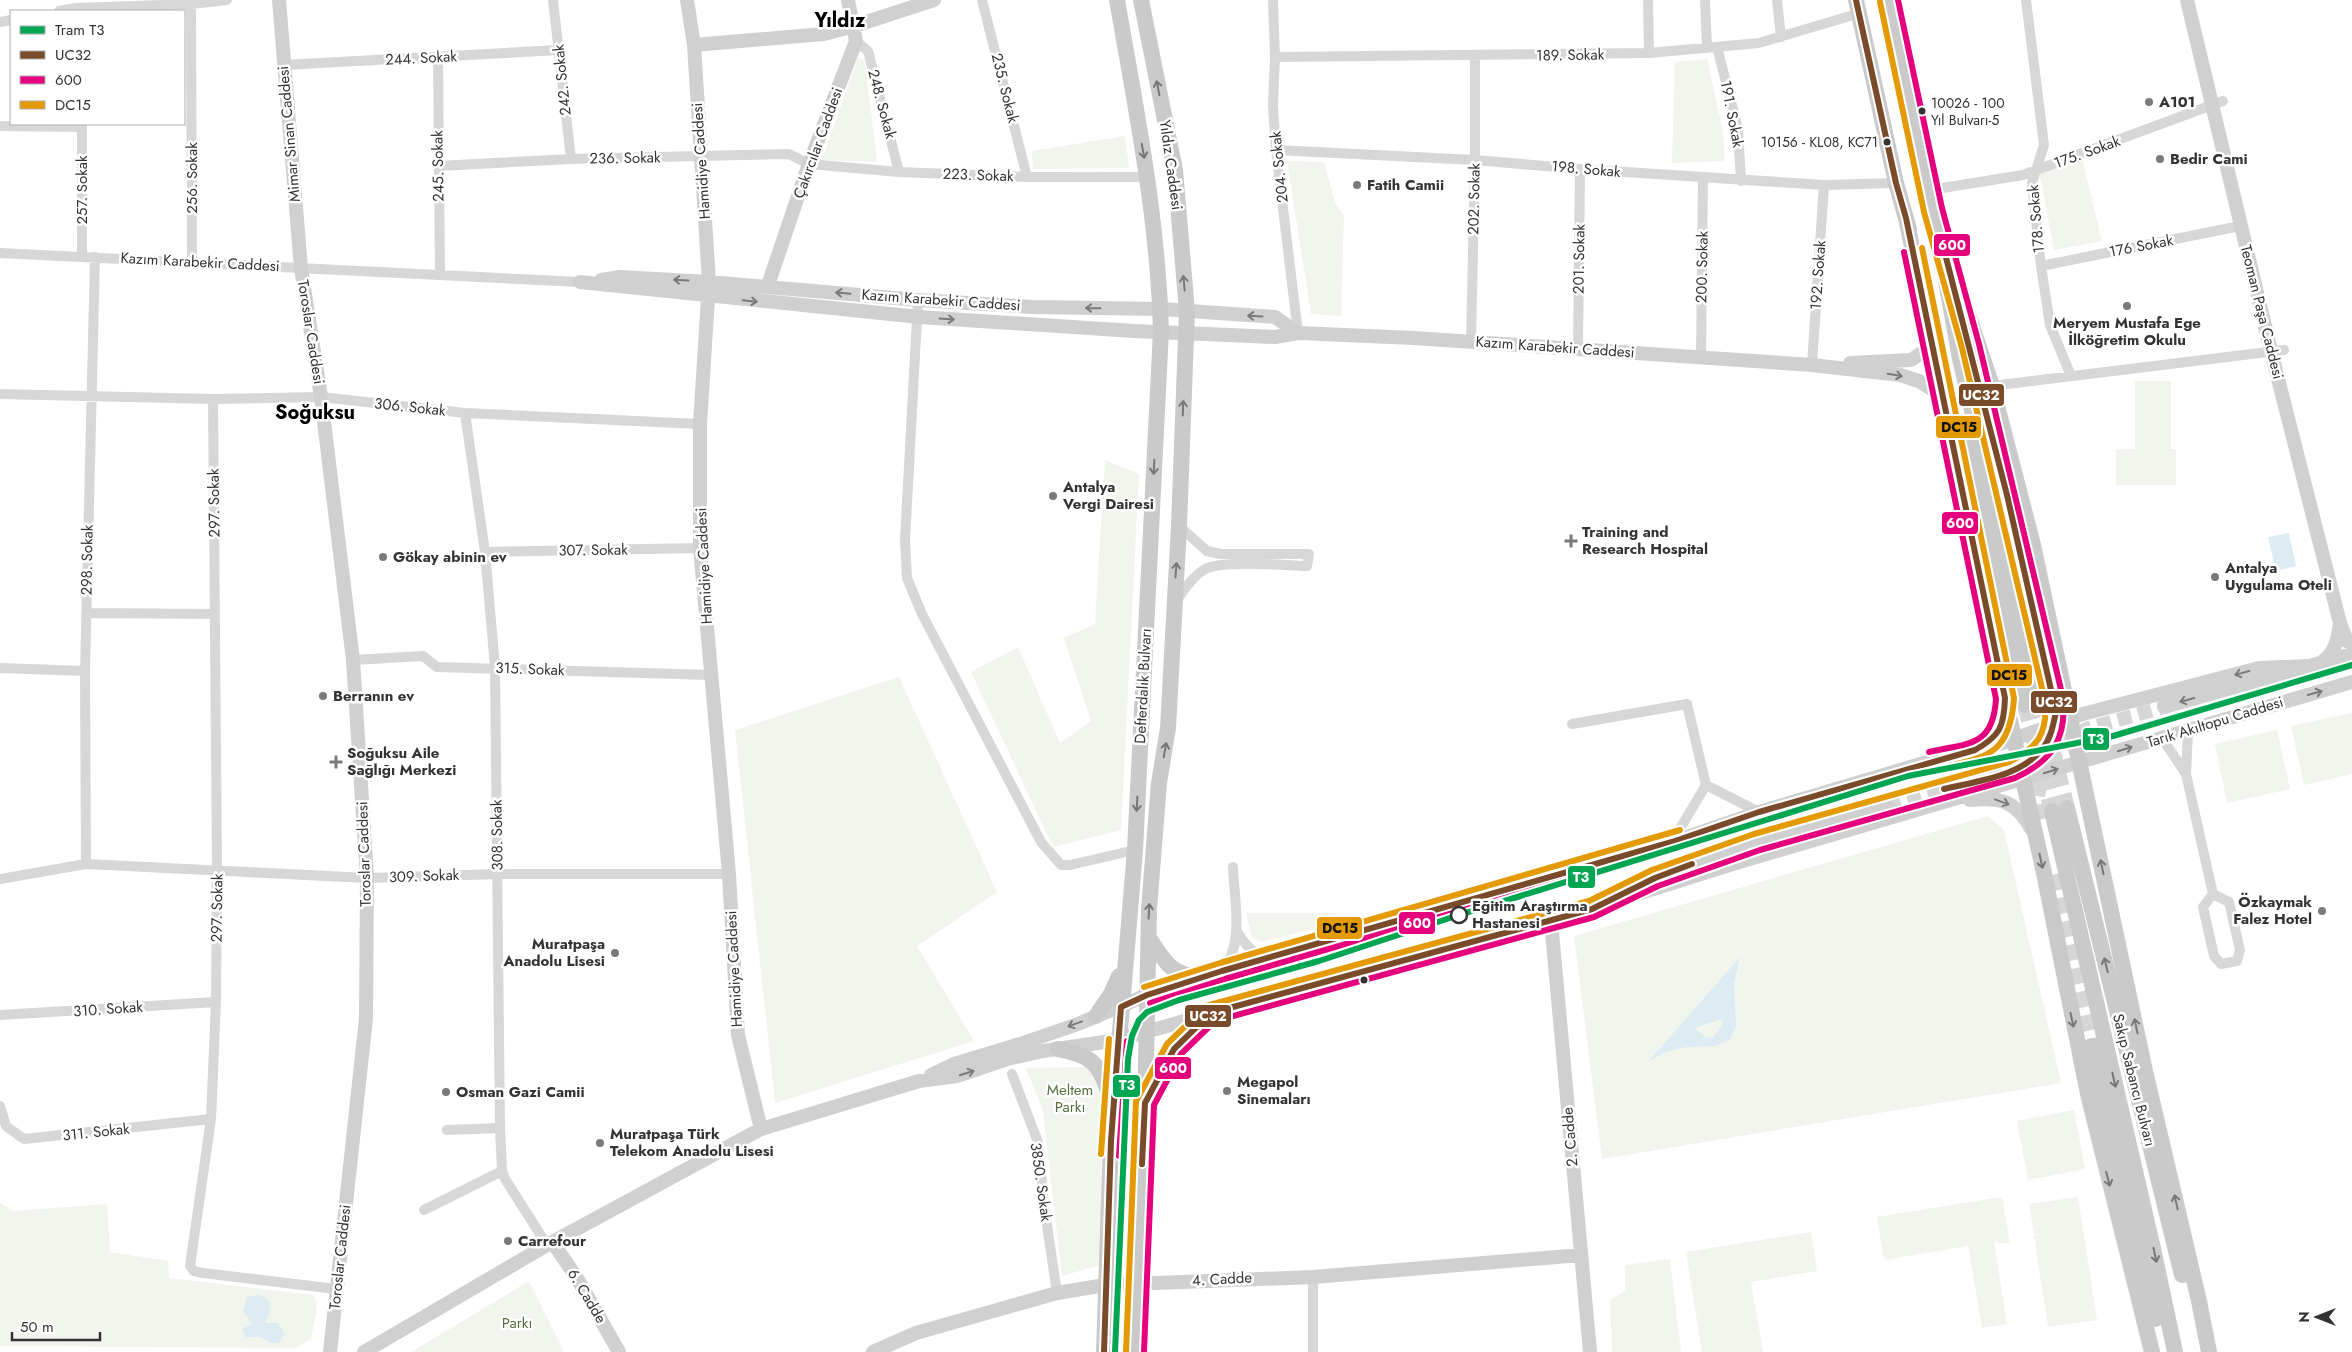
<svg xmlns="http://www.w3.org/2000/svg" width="2352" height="1352" viewBox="0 0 2352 1352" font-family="Jost,sans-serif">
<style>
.green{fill:#f1f5ed}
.water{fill:#ddebf3;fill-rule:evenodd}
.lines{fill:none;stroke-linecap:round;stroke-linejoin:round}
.secondary-tunnel{stroke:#d6d6d6;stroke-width:14;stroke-dasharray:14 7;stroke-linecap:butt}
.primary-tunnel{stroke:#d6d6d6;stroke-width:16;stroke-dasharray:16 8;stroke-linecap:butt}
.street{stroke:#d7d7d7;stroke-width:10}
.secondary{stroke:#d0d0d0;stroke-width:14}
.primary{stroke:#cacaca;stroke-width:16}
.bus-1-casing{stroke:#fff;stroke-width:10}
.bus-2-casing{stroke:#fff;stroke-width:10}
.bus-3-casing{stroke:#fff;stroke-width:10}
.bus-1{stroke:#7a4b2a;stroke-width:6}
.bus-2{stroke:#e5007d;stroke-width:6}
.bus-3{stroke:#e39a05;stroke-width:6}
.tram-1-casing{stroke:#fff;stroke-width:10}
.tram-1{stroke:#00a651;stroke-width:6}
.oneway{stroke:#777}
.oneway2{stroke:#7a7a7a}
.poi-dot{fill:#7a7a7a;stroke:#fff;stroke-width:2}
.bus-dot{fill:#333;stroke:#fff;stroke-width:2}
.stop-dot{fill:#fff;stroke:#333;stroke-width:2.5}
.labels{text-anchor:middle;stroke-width:5;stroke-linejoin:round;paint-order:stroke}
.bus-label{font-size:14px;fill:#333;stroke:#fff;text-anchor:start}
.street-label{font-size:15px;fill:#333;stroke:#fff}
.poi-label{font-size:15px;font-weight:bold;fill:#333;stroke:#fff;text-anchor:start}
.stop-label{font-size:15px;font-weight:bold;fill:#333;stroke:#fff;text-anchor:start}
.park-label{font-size:15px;fill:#56703f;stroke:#fff}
.district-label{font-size:20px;font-weight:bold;fill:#000;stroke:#fff}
.line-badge{stroke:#fff;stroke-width:2}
.badge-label{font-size:14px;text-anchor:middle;font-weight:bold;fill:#fff}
.pale-badge-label{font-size:14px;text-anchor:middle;font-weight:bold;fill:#111}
</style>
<rect width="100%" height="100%" fill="#fff"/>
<path class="green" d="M858,57l7,4 12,101 -55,-2z
M1707,59l15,68 3,34 -53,2 3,-101z
M1125,136l4,32 -96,1 -1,-18z
M2082,159l20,82 -48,9 -15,-79z
M1287,161l37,1 11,41 9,13 -3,100 -30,-2z
M2135,381h36v68h5v36h-60v-36h19z
M1105,460l34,14 -18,356 -68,17 -82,-175 47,-25 42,96 31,-22 -27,-83 31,-14z
M899,677l98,215 -80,54 57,95 -199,62 -40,-373z
M2352,713v61l-48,11 -13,-59z
M2277,730l13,59 -63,14 -12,-59z
M1988,816l16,14 57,253 -459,76 -28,-223z
M1246,913h89l3,10 -77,19 -9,-4z
M1090,1067l10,8 3,189 -41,12 -19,-165 -17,-43z
M2074,1110l11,59 -57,11 -11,-59z
M2002,1197l8,47 -16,-2 13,82 -25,4 -14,-82 -84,14 -7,-43z
M2078,1197l19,123 -49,7 -14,-91 6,-2 -6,1 -5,-31z
M0,1203l13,8 94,-7 3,48 58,9 1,17 145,17 3,13 -6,31 -15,9 -296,-2z
M1811,1232l6,39 -66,11 12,70h-61l-16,-100z
M1670,1259l11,93h-69l-2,-52 15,-9v-26z
M529,1281l35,71h-153z"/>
<path class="water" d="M2289,533l7,33 -20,5 -8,-34z
M1740,957l-6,27 2,42 -6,13 -14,7 -29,1 -22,5 -17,10zM1722,1019l1,4 -10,15 -8,-1 -9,-8 1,-2z
M260,1295l9,6 1,11 -5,11h13l7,11 -6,9h-8l-10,-6h-16l-3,-8 10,-5 -9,-13 4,-14z"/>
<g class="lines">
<path class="secondary-tunnel" d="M2049,763l15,-19 22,-15 78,-22
M1887,805l125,-35 20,-9 13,-15"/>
<path class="primary-tunnel" d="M2007,495l47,205 1,24 -10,22
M2040,701l27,107
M2025,705l27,106
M2039,820c-5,-22 -1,-38 10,-57
M2052,875l40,171"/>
<path class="street" d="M553,0l18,159
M982,0l45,177
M1273,0l2,57 -2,49 3,44 22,183
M1648,0l1,53
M1705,0l2,48
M1777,0l4,37
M2026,0l18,145 -12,38 9,83 9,59 21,51
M191,4l1,258
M59,11l17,-3 115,-4 36,-4
M0,22l11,-2
M856,41l12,10 31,121
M1717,47l21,82 3,52
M438,57l2,218
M1275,57l374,-4 110,-10 101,-30
M283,65l276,-15
M82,124v132
M0,126l82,1
M1276,150l199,10 105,9 244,16 72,-2
M438,166l133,-7 218,-5 20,10 90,8 128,5h120
M1930,190l93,-15 200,-74
M0,253l580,29
M2041,266l199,-40
M918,300l-13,240 2,38 15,36 119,228 20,23h9l65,-15
M1471,341l4,-181v-104
M1578,348l2,-179
M1701,357l2,-179
M1812,365l12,-180
M1992,386l292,-36
M0,394l213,5 108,-2 144,16 235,11
M213,399l4,470 -1,133 -5,117 -21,147 4,5 9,2 133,16
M465,413l20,139 10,115 5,461 2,43 3,8 42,66
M485,552l215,-4
M1176,601c8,-11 17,-25 29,-32 18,-9 79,-4 102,-3l2,-12h-88l-14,-3 -28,-25
M86,613l129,1
M353,660l70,-4 14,11 274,8
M0,668l85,3
M1572,724l115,-20 19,81 53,27
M2188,731l-2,43 27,120 -10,13 11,49 7,8 16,-3 3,-11 -11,-48 -16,-8
M2162,738l24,36
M1672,842l34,-57
M86,864l-1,-193 10,-414
M0,879l86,-15 281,14 131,-4h231
M1236,930c8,13 16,24 31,28
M1222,971c23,-26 12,-72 11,-104
M0,1015l216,-13
M1012,1074l26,68 6,63 13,88
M0,1106l6,20 18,13 187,-20
M447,1130l53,-2
M424,1210l78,-39
M1313,1277v75"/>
<path class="secondary" d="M279,0l22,268 20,129 32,263 14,218 -1,140 -36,334
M687,0l7,45 15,237 -9,142v124l29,326 9,161 23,94
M2187,0l84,351 69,272 7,18 5,3
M694,45l130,-11 30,-8 80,-26
M601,280l19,-3 89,5 209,18 115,7 128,2 114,8 23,16
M580,282l339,35 215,14 141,6 23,-4 116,5 398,27 88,10 19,6 23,15
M768,285l41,-121 47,-123 -8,-41
M1850,363l61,-3 21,-14
M2322,662c13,-9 16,-23 18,-39
M2164,707l188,-53
M1984,745c15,-8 21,-20 21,-37
M1970,800c32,-3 46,1 62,30
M1633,888c80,-39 169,-59 254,-83
M1551,921l39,431
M931,1075l23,-11 66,-20 58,-20 69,-29 75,-24 450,-129 87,-30 175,-52 69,-17 80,-29 176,-46 49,-2
M553,1243l24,35 42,74
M364,1352l183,-107 214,-116 158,-48 38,-5 50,-17 36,-8 75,-11 275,-79 158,-40 185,-58 616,-181
M873,1352l43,-19 141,-40 48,-8 208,-8 268,-22"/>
<path class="primary" d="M1856,0l40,183 13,46
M1889,0l46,221
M1933,210l59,176 41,159 112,526 54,230 10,51
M1906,218l99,480 39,175 44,221 64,258
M1943,264l17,95 80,342
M1974,362l33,133
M1961,432l64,273
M2067,808l115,467
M2052,811l102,442 21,99
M1149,938c16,24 21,36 52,40
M1096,1016l15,-22 8,-18
M2092,1046l63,273
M1058,1049c34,6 42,15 52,48
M1146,1101l28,-52 37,-36
M1104,1352l7,-211 24,-291 26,-519c-3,-112 -25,-222 -44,-331
M1135,1352l10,-238 4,-205 10,-126 9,-55 11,-202 8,-215 -12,-141 -34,-170"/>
<g class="bus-1-casing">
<path id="bus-1" d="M1942,242l65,253 49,217c-3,13 -5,26 -13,36 -22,29 -66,33 -99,41
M1142,1164l3,-61 29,-54 37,-36 381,-104 63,-31 37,-14
M1104,1352l7,-211 10,-134 26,-12 75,-24 450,-129 87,-30 216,-62c25,-14 29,-23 30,-52l-99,-480 -10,-35 -40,-183"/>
</g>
<g class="bus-2-casing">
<path id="bus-2" d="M1904,252l92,447c-3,48 -27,44 -67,53
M1150,1003l75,-24 459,-133
M1119,1156l8,-115
M1144,1352l10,-247 27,-51 34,-33 379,-104 64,-31 102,-36 255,-72c37,-17 52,-39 48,-80l-84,-354 -37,-136 -44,-208"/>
</g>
<g class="bus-3-casing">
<path id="bus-3" d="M1922,248l92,450c-4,60 -30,59 -81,72
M1144,987l76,-24 460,-133
M1101,1154l8,-115
M1126,1352l10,-251 31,-57 39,-38 383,-105 63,-31 102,-36 255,-72c28,-14 39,-28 36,-61l-83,-353 -38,-136 -44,-210"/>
</g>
<use href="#bus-1" class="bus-1"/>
<use href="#bus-2" class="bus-2"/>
<use href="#bus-3" class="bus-3"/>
<g class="tram-1-casing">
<path id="tram-1" d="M1115,1352l13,-293 4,-23 7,-16 8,-8 32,-12 140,-39 140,-46 449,-139 205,-40 239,-71"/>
</g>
<use href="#tram-1" class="tram-1"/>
</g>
<defs><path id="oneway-shaft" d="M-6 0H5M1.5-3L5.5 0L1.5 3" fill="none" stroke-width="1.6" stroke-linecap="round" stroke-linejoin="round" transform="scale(1.25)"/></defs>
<g class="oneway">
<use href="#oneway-shaft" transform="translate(1158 88) rotate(-101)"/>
<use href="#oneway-shaft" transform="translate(1143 151) rotate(80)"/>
<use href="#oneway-shaft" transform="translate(1184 283) rotate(-95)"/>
<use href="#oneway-shaft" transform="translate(1183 408) rotate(-88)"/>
<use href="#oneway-shaft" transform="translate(1154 467) rotate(93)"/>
<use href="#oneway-shaft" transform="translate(1176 570) rotate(-86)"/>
<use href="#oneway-shaft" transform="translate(1165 750) rotate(-80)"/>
<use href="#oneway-shaft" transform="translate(1137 804) rotate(93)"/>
<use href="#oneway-shaft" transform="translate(2041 861) rotate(78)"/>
<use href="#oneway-shaft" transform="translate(2102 867) rotate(-102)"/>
<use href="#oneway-shaft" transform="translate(1149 911) rotate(-87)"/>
<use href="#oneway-shaft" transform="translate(2106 965) rotate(-104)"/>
<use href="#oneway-shaft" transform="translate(2072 1020) rotate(78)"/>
<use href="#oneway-shaft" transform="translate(2136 1026) rotate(-102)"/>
<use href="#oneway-shaft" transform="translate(2114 1080) rotate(77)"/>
<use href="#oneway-shaft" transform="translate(2108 1179) rotate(75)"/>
<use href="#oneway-shaft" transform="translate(2176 1202) rotate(-103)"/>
<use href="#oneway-shaft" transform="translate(2155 1255) rotate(78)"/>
</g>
<g class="oneway2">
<use href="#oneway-shaft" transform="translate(681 280) rotate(-177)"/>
<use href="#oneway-shaft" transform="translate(843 293) rotate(-175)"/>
<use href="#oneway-shaft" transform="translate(750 301) rotate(6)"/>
<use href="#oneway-shaft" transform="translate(1093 308) rotate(-179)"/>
<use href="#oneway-shaft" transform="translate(1255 316) rotate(-177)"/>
<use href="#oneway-shaft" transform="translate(947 319) rotate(4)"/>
<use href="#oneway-shaft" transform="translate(1895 375) rotate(9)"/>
<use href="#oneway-shaft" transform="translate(2242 673) rotate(165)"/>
<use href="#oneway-shaft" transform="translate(2315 693) rotate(-16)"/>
<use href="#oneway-shaft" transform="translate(2187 700) rotate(164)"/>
<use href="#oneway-shaft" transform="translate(2125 749) rotate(-17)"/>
<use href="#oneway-shaft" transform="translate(2051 771) rotate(-17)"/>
<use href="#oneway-shaft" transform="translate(2002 802) rotate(20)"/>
<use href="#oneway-shaft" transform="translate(1075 1024) rotate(160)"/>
<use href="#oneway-shaft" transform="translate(967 1073) rotate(-18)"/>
</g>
<g class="poi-dot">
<circle cx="2149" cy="102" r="5"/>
<circle cx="2160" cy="159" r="5"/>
<circle cx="1357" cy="185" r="5"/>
<circle cx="2127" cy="306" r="5"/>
<circle cx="1053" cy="496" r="5"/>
<path d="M1568.5 533.5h5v5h5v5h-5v5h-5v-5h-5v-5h5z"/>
<circle cx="383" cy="557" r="5"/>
<circle cx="2215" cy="577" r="5"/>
<circle cx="323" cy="696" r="5"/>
<path d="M333.5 754.5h5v5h5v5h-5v5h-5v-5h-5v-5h5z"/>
<circle cx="2322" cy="911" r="5"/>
<circle cx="615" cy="953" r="5"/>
<circle cx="1227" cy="1091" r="5"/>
<circle cx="446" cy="1092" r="5"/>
<circle cx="600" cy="1143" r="5"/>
<circle cx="508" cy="1241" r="5"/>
</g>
<g class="bus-dot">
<circle cx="1922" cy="111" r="4.5"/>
<circle cx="1887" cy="142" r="4.5"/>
<circle cx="1364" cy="980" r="4.5"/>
</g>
<circle class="stop-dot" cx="1459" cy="915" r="8"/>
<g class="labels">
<g class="bus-label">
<text x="1931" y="108">10026 - 100<tspan x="1931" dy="17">Yıl Bulvarı-5</tspan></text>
<text x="1878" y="147" text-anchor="end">10156 - KL08, KC71</text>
</g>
<g class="street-label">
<text transform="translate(1570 55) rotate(-1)" y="5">189. Sokak</text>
<text transform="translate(421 58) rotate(-3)" y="5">244. Sokak</text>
<text transform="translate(562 80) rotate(-96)" y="5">242. Sokak</text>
<text transform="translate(1005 88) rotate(76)" y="5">235. Sokak</text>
<text transform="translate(882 104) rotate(75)" y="5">248. Sokak</text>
<text transform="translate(1732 114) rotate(79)" y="5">191. Sokak</text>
<text transform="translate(289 134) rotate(-95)" y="5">Mimar Sinan Caddesi</text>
<text transform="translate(818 143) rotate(-70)" y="5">Çakırcılar Caddesi</text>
<text transform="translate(2087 152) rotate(-20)" y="5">175. Sokak</text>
<text transform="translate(625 158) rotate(-1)" y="5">236. Sokak</text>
<text transform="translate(701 161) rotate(-94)" y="5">Hamidiye Caddesi</text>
<text transform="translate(1171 165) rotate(82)" y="5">Yıldız Caddesi</text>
<text transform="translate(438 166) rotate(-91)" y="5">245. Sokak</text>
<text transform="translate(1279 167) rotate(-96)" y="5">204. Sokak</text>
<text transform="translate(1586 169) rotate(5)" y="5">198. Sokak</text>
<text transform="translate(978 175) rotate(2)" y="5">223. Sokak</text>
<text transform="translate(192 178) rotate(-90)" y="5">256. Sokak</text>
<text transform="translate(82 190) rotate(-90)" y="5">257. Sokak</text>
<text transform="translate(1474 199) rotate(-89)" y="5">202. Sokak</text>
<text transform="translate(2036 219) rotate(-95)" y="5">178. Sokak</text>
<text transform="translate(2141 246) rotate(-11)" y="5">176 Sokak</text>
<text transform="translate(1579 259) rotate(-89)" y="5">201. Sokak</text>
<text transform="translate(200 262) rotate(3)" y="5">Kazım Karabekir Caddesi</text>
<text transform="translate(1702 267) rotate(-89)" y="5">200. Sokak</text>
<text transform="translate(1818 275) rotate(-86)" y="5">192. Sokak</text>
<text transform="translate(941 300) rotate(4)" y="5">Kazım Karabekir Caddesi</text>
<text transform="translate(2262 312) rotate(76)" y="5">Teoman Paşa Caddesi</text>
<text transform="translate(311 332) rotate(81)" y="5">Toroslar Caddesi</text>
<text transform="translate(1555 347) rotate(4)" y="5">Kazım Karabekir Caddesi</text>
<text transform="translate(410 407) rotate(6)" y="5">306. Sokak</text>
<text transform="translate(214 503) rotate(-91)" y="5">297. Sokak</text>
<text transform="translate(593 550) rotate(-1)" y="5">307. Sokak</text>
<text transform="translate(87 560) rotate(-89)" y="5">298. Sokak</text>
<text transform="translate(704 566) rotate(-93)" y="5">Hamidiye Caddesi</text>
<text transform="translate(530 669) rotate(2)" y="5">315. Sokak</text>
<text transform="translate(1143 686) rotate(-87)" y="5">Defterdalık Bulvarı</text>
<text transform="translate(2215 722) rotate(-17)" y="5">Tarık Akıltopu Caddesi</text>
<text transform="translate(497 835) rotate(-91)" y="5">308. Sokak</text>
<text transform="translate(364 854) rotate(-92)" y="5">Toroslar Caddesi</text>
<text transform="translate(424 876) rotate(-2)" y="5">309. Sokak</text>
<text transform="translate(217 908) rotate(-89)" y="5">297. Sokak</text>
<text transform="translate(734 969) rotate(-93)" y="5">Hamidiye Caddesi</text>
<text transform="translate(108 1009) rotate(-4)" y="5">310. Sokak</text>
<text transform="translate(2134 1080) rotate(76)" y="5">Sakıp Sabancı Bulvarı</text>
<text transform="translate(96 1132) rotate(-6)" y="5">311. Sokak</text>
<text transform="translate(1570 1137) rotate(-95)" y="5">2. Cadde</text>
<text transform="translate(1041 1182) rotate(82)" y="5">3850. Sokak</text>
<text transform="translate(340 1257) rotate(-84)" y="5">Toroslar Caddesi</text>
<text transform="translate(1222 1279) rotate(-3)" y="5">4. Cadde</text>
<text transform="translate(587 1296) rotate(59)" y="5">6. Cadde</text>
</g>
<g class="poi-label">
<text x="2159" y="107">A101</text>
<text x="2170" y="164">Bedir Cami</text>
<text x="1367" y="190">Fatih Camii</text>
<text x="2127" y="328" text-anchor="middle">Meryem Mustafa Ege<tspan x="2127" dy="17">İlköğretim Okulu</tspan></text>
<text x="1063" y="492">Antalya<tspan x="1063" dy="17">Vergi Dairesi</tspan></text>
<text x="1582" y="537">Training and<tspan x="1582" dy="17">Research Hospital</tspan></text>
<text x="393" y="562">Gökay abinin ev</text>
<text x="2225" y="573">Antalya<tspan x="2225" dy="17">Uygulama Oteli</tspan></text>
<text x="333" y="701">Berranın ev</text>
<text x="347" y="758">Soğuksu Aile<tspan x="347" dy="17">Sağlığı Merkezi</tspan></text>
<text x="2312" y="907" text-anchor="end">Özkaymak<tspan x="2312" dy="17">Falez Hotel</tspan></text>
<text x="605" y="949" text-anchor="end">Muratpaşa<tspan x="605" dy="17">Anadolu Lisesi</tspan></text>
<text x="1237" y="1087">Megapol<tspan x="1237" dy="17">Sinemaları</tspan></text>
<text x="456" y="1097">Osman Gazi Camii</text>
<text x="610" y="1139">Muratpaşa Türk<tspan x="610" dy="17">Telekom Anadolu Lisesi</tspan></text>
<text x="518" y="1246">Carrefour</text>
</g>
<g class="stop-label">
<text x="1472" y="911">Eğitim Araştırma<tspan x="1472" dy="17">Hastanesi</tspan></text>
</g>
<g class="park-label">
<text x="1070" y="1095">Meltem<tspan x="1070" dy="17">Parkı</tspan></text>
<text x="517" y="1328">Parkı</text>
</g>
<g class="district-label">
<text x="840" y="27">Yıldız</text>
<text x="315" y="419">Soğuksu</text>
</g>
</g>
<g class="line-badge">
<rect x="1933" y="233" width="38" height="24" rx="5" fill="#e5007d"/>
<rect x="1958" y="383" width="47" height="24" rx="5" fill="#7a4b2a"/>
<rect x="1935" y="415" width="47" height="24" rx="5" fill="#e39a05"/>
<rect x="1941" y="511" width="38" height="24" rx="5" fill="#e5007d"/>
<rect x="1986" y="663" width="47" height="24" rx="5" fill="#e39a05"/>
<rect x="2030" y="690" width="48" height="24" rx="5" fill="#7a4b2a"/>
<rect x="2082" y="727" width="28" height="24" rx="5" fill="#00a651"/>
<rect x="1567" y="865" width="29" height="24" rx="5" fill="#00a651"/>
<rect x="1398" y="911" width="38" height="24" rx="5" fill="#e5007d"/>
<rect x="1316" y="916" width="47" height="24" rx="5" fill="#e39a05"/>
<rect x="1184" y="1004" width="48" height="24" rx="5" fill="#7a4b2a"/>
<rect x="1154" y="1056" width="38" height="24" rx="5" fill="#e5007d"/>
<rect x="1112" y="1074" width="29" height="24" rx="5" fill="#00a651"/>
</g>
<g class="badge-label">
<text x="1952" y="250">600</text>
<text x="1981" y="400">UC32</text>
<text x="1960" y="528">600</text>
<text x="2054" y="707">UC32</text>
<text x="2096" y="744">T3</text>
<text x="1581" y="882">T3</text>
<text x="1417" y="928">600</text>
<text x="1208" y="1021">UC32</text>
<text x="1173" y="1073">600</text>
<text x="1127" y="1090">T3</text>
</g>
<g class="pale-badge-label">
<text x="1959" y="432">DC15</text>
<text x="2009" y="680">DC15</text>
<text x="1340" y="933">DC15</text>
</g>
<rect x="10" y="10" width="175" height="115" fill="#ffffff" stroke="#adadad"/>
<rect x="20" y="26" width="25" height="8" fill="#00a651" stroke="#adadad"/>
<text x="55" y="35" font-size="15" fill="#333333">Tram T3</text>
<rect x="20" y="51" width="25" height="8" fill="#7a4b2a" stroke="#adadad"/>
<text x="55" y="60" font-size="15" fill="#333333">UC32</text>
<rect x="20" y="76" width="25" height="8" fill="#e5007d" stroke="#adadad"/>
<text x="55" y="85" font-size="15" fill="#333333">600</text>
<rect x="20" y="101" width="25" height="8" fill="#e39a05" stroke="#adadad"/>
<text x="55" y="110" font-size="15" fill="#333333">DC15</text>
<g transform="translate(2317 1317) rotate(270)" stroke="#ffffff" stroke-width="4" paint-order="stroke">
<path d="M0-4L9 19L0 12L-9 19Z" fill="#333333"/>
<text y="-8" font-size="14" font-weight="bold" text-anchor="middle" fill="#333333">N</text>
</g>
<path d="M12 1332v8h88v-8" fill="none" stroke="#333333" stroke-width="2.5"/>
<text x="20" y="1332" font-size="15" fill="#333333" stroke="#ffffff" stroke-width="4" paint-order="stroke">50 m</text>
</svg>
